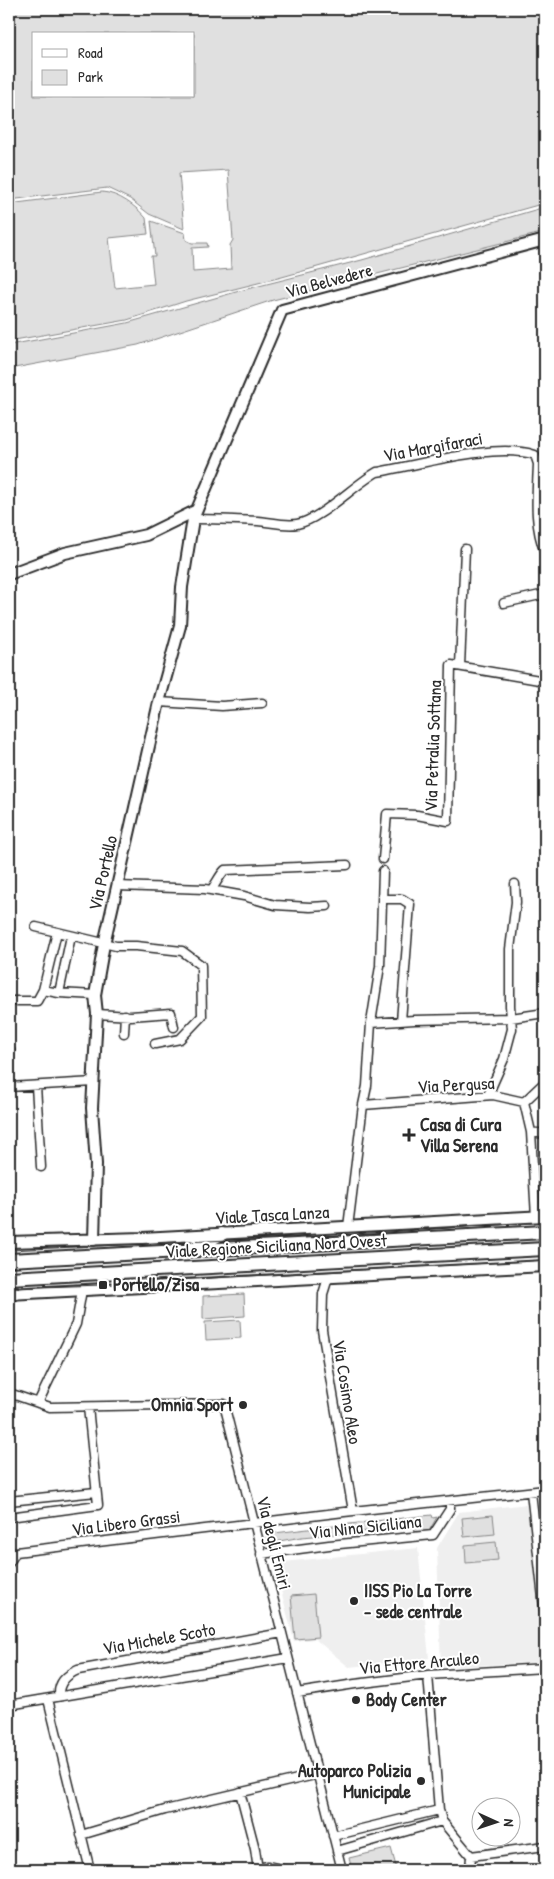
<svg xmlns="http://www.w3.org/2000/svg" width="554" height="1879" viewBox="0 0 554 1879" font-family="'Patrick Hand',sans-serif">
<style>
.built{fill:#efefef}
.green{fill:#e0e0e0;stroke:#868686;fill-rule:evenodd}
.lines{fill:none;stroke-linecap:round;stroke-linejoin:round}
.minor-casing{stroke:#2b2b2b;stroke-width:11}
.tertiary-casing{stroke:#2b2b2b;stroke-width:14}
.primary-casing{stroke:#2b2b2b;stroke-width:16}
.minor{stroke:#fff;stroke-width:8}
.tertiary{stroke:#fff;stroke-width:10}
.primary{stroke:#fff;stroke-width:12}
.tram{stroke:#2b2b2b;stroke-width:1}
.poi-dot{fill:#2b2b2b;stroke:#fff;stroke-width:2}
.labels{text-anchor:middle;stroke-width:4;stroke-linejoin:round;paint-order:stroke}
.street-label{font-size:18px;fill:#2b2b2b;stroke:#fff}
.poi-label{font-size:18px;font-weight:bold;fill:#2b2b2b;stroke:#fff;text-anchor:start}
</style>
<rect width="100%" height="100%" fill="#fff"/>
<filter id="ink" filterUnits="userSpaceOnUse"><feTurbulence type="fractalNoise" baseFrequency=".02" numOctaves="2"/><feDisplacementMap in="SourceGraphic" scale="10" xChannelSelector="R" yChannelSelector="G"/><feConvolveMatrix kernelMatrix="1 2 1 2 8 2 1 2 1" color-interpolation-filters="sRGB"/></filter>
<g filter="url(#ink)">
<path class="built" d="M527,1504l18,158 -104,5 -4,-119 22,-36z
M418,1548l11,110 -80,9 -34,-28 -21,2 -20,-78z"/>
<path class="green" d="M9,9h536v194l-263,74 -96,24 -59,19 -118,21v-137l93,-12c16,1 34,14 44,26l2,16 -39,4 6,50 39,-4 -3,-28h4l-4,-35 34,12 1,7 6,3h15l1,4 -16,1 1,24 38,-3 -1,-24 3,-5 -5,-70 -49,3 5,56 -35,-15 -19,-15 -23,-11 -98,12zM34,34h160v62h-160z
M545,207v25l-272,68 -135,45 -129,24v-24l118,-22 116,-33 119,-30z
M244,1294l1,22 -42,3v-23z
M240,1320l1,18 -35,2 -1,-18z
M432,1515l1,3 4,-1 -8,14 -14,1 -1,-5 -19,2 -1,-10z
M493,1515l2,19 -31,3 -2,-19z
M392,1519l1,10 -91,8 -34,6 -2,-9z
M496,1542l2,18 -32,3 -1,-18z
M314,1594l4,43 -23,2 -4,-43z
M391,1848l6,22h-45l-3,-12z"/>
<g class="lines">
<g class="minor-casing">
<path id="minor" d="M193,519c22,0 44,1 65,2 12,1 27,5 39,3 23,-4 57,-39 80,-52 43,-7 118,-30 158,-17l3,9c-1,28 -5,61 7,88
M504,603l41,-9
M460,666l5,-117
M159,702l63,4 40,-3
M383,859l4,-45 30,1 31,6 3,-156 94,16
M117,886l88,3 39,7 31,9 35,2 17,-1
M211,890c6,-7 8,-14 14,-20l122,-5
M382,899h20l8,5 -9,117
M36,927l80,19h20l46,5 19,14 1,51 -22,23 -25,5
M43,990l14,-58
M59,993l12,-57
M12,1001h25l6,-11 16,3 36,2
M97,1014l34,2 40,-3 3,14
M371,1023l43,-3 97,-2 34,-5
M124,1033l1,-18
M9,1050h1
M36,1086l5,81
M9,1087l85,-5
M488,1095l16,-36 8,-30 -2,-23v-57l6,-47 -1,-18
M524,1102l21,-20
M363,1105l130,-10 31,7 7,30 5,85
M531,1132l14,2
M348,1227l15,-122 4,-19 4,-63 9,-57 3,-95
M328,1278l-5,16 -1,36 31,181
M9,1393l41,14 174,-3 118,466
M38,1403l38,-79 6,-34
M531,1492l14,124
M9,1501l87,-9
M9,1517l89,-12 -10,-98
M261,1554l68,-9 104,-10 17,-26v-8
M9,1563l7,-11 328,-40 201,-22
M428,1675l11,135 3,11
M297,1693l58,-9 73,-9 117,-7
M59,1696c-1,-13 7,-21 19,-26l204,-37
M48,1699l42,171
M9,1705l279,-47
M240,1792l15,57 3,21
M81,1835l84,-25 154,-36
M333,1836l106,-26
M337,1851l105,-30 29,35 74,-10
M258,1868l10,-2 18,4
M470,1870l1,-14"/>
</g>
<g class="tertiary-casing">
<path id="tertiary" d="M9,574l56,-21 81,-18 51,-25
M94,1240l2,-76 -4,-56 5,-94 -2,-19 9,-51 55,-242 21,-76 2,-39 11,-68 89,-209 263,-70
M9,1242l133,-4 403,-22
M9,1294l536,-28"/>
</g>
<g class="primary-casing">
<path id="primary" d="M190,1248l32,-14
M9,1260l536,-28
M9,1278l536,-29
M9,1292l6,1"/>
</g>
<use href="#minor" class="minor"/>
<use href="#tertiary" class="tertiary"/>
<use href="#primary" class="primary"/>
<path class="tram" d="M9,1250l330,-15 206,-13
M9,1288l94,-3 55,-4 387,-21"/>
</g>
</g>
<g class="poi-dot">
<path d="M406.5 1127.5h5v5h5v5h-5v5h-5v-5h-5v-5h5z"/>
<rect x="98" y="1280" width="10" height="10" rx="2.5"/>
<circle cx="243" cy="1405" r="5"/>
<circle cx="354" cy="1601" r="5"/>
<circle cx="356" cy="1700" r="5"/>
<circle cx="421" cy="1781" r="5"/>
</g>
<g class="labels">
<g class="street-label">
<text transform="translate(329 281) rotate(-15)" y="6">Via Belvedere</text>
<text transform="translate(433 447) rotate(-10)" y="6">Via Margifaraci</text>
<text transform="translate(433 746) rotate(-88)" y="6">Via Petralia Sottana</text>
<text transform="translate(103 873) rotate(-77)" y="6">Via Portello</text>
<text transform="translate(456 1085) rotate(-3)" y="6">Via Pergusa</text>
<text transform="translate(272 1215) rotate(-3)" y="6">Viale Tasca Lanza</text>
<text transform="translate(276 1246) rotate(-3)" y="6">Viale Regione Siciliana Nord Ovest</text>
<text transform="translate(347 1392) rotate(81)" y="6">Via Cosimo Aleo</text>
<text transform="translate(126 1523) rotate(-7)" y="6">Via Libero Grassi</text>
<text transform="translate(365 1527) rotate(-6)" y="6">Via Nina Siciliana</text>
<text transform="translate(274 1543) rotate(76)" y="6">Via degli Emiri</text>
<text transform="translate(159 1639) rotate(-10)" y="6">Via Michele Scoto</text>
<text transform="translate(419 1663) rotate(-5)" y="6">Via Ettore Arculeo</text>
</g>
<g class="poi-label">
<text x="420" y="1131">Casa di Cura<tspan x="420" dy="21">Villa Serena</tspan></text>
<text x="113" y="1291">Portello/Zisa</text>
<text x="233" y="1411" text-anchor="end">Omnia Sport</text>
<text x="364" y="1597">IISS Pio La Torre<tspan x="364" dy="21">- sede centrale</tspan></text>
<text x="366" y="1706">Body Center</text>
<text x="411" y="1777" text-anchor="end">Autoparco Polizia<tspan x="411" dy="21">Municipale</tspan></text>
</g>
</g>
<rect width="554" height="1879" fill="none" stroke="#fff" stroke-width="30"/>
<rect x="15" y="15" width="524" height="1849" fill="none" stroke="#2b2b2b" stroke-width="2" filter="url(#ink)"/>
<rect x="32" y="32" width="162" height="65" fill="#ffffff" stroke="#aaaaaa"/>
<rect x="42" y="49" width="25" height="8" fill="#ffffff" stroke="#aaaaaa"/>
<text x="78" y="58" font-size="15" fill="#2b2b2b">Road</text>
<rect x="42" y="70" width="25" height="15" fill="#e0e0e0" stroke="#aaaaaa"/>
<text x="78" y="82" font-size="15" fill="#2b2b2b">Park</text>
<g transform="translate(496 1822) rotate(93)"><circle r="24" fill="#ffffff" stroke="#aaaaaa"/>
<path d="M0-4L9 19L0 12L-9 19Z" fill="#2b2b2b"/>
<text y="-8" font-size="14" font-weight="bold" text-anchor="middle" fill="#2b2b2b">N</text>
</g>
</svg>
